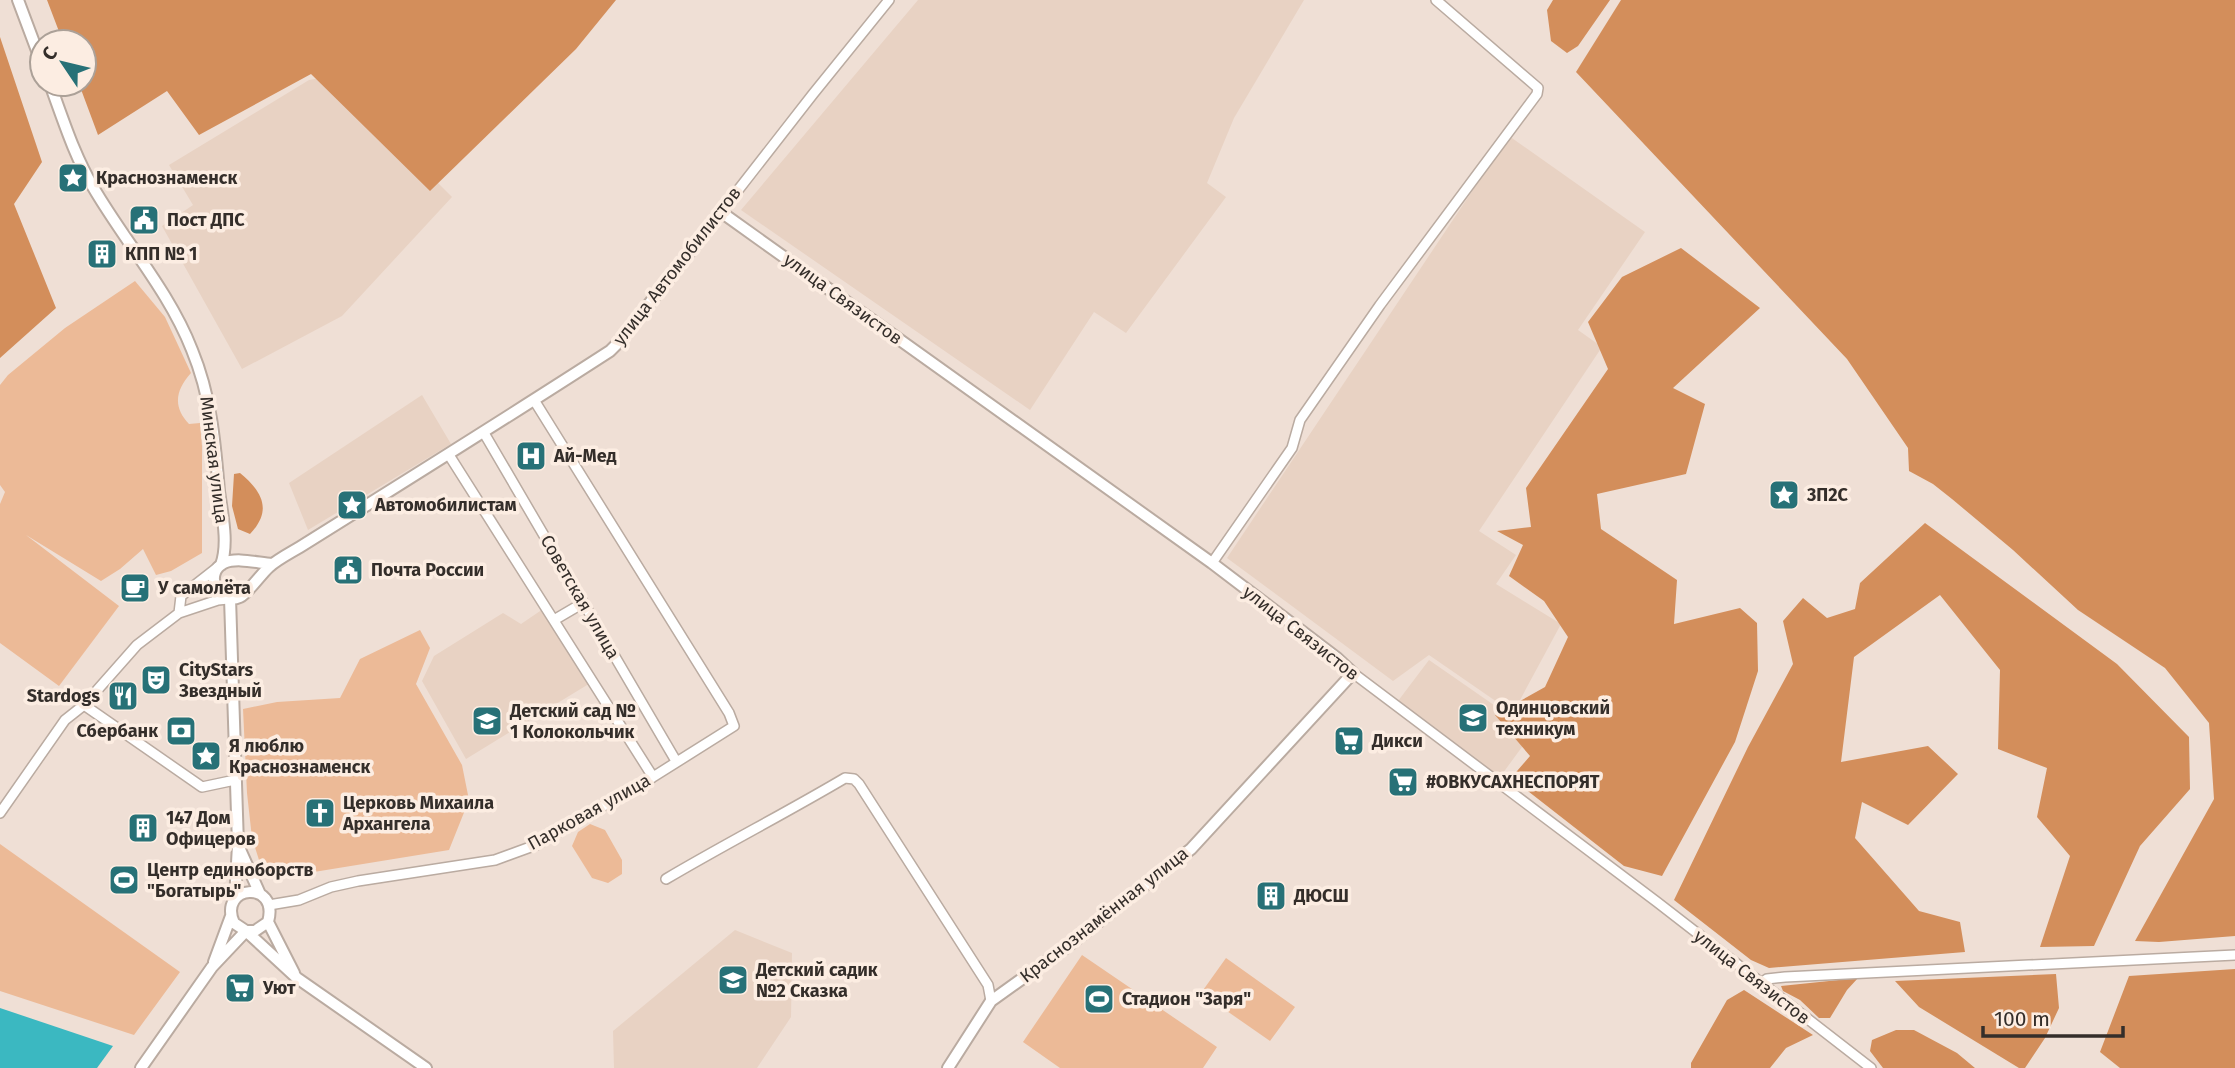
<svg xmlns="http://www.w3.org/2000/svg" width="2235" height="1068" viewBox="0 0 2235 1068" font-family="'Fira Sans',sans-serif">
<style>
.built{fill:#e8d2c3}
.green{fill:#ecba97}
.forest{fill:#d38e5b}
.water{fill:#3bb8c1}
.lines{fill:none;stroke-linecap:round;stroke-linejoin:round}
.minor-casing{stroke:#baaba1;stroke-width:12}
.tertiary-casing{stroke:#baaba1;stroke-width:14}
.minor{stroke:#fff;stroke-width:9}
.tertiary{stroke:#fff;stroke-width:10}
.labels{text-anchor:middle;stroke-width:7;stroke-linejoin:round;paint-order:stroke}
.poi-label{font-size:18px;font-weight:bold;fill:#342e2a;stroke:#fcede2;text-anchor:start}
.street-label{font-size:18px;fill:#342e2a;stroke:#fcede2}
</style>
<rect width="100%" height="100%" fill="#efdfd5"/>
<path class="built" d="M918,0h386l-70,118 -27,65 19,14 -100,136 -32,-21 -64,98 -289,-200z
M331,76l121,121 -110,119 -100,53 -80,-143 31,-21 -24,-40 140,-85z
M1509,136l136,96 -67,98 24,17 -123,184 37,24 -20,29 65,40 -48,89 -84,-58 -36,26 -166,-123z
M422,395l29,49 -143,86 -19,-47z
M546,607l46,75 -126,77 -44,-78 12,-25 69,-43 18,11z
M1429,660l104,72 -33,45 -102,-76z
M735,930l57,23 -1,64 -34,51h-143l-1,-37z"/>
<path class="green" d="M135,281l30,36 26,56c-16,18 -18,34 -2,51l11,-1 2,23v107l-31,18 -15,4 -13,-26 -23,20 -19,12 -75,-46 93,71 -60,80 -59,-43v-139l5,-12 -5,-7v-100l8,-10 57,-47z
M420,630l10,18 -14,36 46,81 7,35 -20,50 -172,28 -18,-18 -7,-22 -5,-45 -4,-84 34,-7 63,-4 20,-39z
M590,824l15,6 17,30v14l-14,9 -16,-5 -20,-32 6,-14z
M0,844l180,128 -46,63 -134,-44z
M1082,955l135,92 -14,21h-143l-37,-26z
M1226,958l69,49 -25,34 -69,-48z"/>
<path class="forest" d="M47,0h569l-40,49 -146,142 -119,-117 -112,61 -32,-44 -69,44 -19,-51h5v-42h-21z
M1553,0h57l-32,46 -11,7 -16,-12 -4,-31z
M1621,0h614v936l-76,6 -24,-1 79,-142 -5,-76 -44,-55 -87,-58 -65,-60 -61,-51 -19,-15 -24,-13 -1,-23 -61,-89 -271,-287z
M0,37l42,125 -28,42 42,104 -56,50z
M1681,248l79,60 -87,80 32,16 -19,70 -89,20 4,35 76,51 -3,44 66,-16 17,15 1,48 -23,71 -73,134 -38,-10 -113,-88 19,-22 -35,-41 50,-28 23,-50 -24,-36 -35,-25 14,-31 -26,-14 34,-4 -5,-39 82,-119 -20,-47 34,-45z
M240,473c22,18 33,37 10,61l-12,-5 -6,-23 2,-32z
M1925,523l192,141 72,73 1,52 -50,57 -46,100 -54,1 30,-91 -33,-39 10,-49 -49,-19 2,-79 -60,-75 -86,62 -13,105 87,-16 30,28 -50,51 -46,-23 -7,36 64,73 41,11 5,30 -196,16 -18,-8 -77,-60 74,-153 45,-83 -10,-43 20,-23 24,20 28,-9 5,-26z
M2235,969v99h-115l-20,-16 29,-76z
M2056,974l3,34 -14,30 -20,30h-6l-100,-61 -24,-26z
M1858,978l-11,12 -17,28h-11l-19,-18 -17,-9 -2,-5z
M1744,990l69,45 -27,13 -16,20h-79v-5l36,-63z
M1896,1030h18l43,23 18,15h-92l-13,-17 2,-11z"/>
<path class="water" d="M0,1008l113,38 -16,22h-97z"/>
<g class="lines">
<g class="minor-casing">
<path id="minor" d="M721,212l92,-118 76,-94
M484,433l192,328
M449,455l204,322
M1212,563l80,-115 8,-28 80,-115 157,-211 1,-6 -102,-88
M179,613l2,-17 37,-29
M554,620l29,-17
M1353,673l304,229 214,166
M84,705l118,82 33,-7
M0,813l65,-93 19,-15 53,-60 42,-32 39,-13 10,-1
M666,879c59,-35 120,-66 179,-101l9,1 5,5 129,201 3,16
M269,905l30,-5 32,-13 27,-6 137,-21 41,-15 117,-68 81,-51 -5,-13 -195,-313
M1760,984l7,-5 18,-2 450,-22"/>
</g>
<g class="tertiary-casing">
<path id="tertiary" d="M18,0l24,64
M50,84c13,35 24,71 43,103 32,55 76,104 99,163 19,46 23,92 27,141 3,23 10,52 2,74
M272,564c-14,-1 -35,-7 -48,-1 -21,10 -6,44 16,34 9,-5 21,-23 29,-30 9,-8 21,-14 31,-20 104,-65 208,-130 310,-196l10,-10 101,-129 491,351 125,95 16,15 -162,176 -123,97 -77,55 -43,67
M230,598l8,247 -3,54
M238,845l22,49
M268,922l26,51
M246,931h9l13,-9c12,-43 -51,-37 -34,1l12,8 51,47 129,90
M214,962l17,-46
M141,1068l71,-101 34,-36"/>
</g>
<use href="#minor" class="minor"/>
<use href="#tertiary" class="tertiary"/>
</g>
<defs>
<g id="sight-square" transform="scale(1.575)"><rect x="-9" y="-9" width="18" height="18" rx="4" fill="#277177" stroke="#fcede2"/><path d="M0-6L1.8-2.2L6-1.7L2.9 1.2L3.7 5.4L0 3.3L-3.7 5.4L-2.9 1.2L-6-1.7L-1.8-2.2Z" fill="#fff"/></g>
<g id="civic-square" transform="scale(1.575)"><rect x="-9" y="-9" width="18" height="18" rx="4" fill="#277177" stroke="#fcede2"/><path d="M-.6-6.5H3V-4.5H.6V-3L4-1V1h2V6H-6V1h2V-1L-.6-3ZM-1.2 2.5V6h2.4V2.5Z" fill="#fff"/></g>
<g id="building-square" transform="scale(1.575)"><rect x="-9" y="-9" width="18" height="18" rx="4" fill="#277177" stroke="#fcede2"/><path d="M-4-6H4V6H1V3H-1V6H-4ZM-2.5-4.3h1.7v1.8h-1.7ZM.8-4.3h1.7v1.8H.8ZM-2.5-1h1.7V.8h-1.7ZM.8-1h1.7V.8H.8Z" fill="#fff"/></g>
<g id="hospital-square" transform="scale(1.575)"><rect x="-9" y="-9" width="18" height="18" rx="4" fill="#277177" stroke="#fcede2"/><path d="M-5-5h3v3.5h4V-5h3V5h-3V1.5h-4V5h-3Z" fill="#fff"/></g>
<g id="cafe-square" transform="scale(1.575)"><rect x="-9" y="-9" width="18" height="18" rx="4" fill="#277177" stroke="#fcede2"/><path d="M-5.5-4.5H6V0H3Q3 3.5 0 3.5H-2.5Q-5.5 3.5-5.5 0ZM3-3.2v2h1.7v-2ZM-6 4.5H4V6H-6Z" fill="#fff"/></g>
<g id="theatre-square" transform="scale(1.575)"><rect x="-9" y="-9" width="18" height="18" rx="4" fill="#277177" stroke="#fcede2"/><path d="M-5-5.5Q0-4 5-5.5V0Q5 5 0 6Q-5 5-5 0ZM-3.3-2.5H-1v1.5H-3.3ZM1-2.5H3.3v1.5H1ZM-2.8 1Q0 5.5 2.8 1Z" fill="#fff"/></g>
<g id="restaurant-square" transform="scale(1.575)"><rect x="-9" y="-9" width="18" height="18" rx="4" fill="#277177" stroke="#fcede2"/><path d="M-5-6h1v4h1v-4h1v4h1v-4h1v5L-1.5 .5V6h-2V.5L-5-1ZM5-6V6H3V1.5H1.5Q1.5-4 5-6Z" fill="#fff"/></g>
<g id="school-square" transform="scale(1.575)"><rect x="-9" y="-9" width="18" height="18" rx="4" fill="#277177" stroke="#fcede2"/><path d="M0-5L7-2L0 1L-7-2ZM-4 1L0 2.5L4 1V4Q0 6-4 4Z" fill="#fff"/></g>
<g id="bank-square" transform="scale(1.575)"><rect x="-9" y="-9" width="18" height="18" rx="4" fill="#277177" stroke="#fcede2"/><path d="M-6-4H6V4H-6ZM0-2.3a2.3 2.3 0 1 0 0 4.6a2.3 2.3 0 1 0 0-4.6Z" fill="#fff"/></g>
<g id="supermarket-square" transform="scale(1.575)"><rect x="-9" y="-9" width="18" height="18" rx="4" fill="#277177" stroke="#fcede2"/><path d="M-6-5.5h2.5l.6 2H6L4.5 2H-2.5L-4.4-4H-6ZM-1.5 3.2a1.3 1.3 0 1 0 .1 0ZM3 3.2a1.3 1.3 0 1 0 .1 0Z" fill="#fff"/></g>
<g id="church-square" transform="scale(1.575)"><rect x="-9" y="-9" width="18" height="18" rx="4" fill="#277177" stroke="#fcede2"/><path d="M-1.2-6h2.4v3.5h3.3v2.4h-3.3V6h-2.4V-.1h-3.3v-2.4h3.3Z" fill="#fff"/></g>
<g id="stadium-square" transform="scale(1.575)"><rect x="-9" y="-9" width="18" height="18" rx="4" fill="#277177" stroke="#fcede2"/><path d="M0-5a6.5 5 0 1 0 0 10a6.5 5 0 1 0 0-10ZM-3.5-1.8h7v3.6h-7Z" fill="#fff"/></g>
</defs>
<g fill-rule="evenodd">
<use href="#sight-square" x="73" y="178"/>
<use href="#civic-square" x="144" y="220"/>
<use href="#building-square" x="102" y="254"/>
<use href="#hospital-square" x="531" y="456"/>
<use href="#sight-square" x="1784" y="495"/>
<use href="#sight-square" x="352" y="505"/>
<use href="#civic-square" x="348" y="570"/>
<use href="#cafe-square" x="135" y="588"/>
<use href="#theatre-square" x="156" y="680"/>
<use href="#restaurant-square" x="123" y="696"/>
<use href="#school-square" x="1473" y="718"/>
<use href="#school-square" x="487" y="721"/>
<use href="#bank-square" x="181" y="731"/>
<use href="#supermarket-square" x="1349" y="741"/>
<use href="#sight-square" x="206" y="756"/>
<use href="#supermarket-square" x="1403" y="782"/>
<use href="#church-square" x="320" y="813"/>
<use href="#building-square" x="143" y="828"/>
<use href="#stadium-square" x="124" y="880"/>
<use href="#building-square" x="1271" y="896"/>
<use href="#school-square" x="733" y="980"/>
<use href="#supermarket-square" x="240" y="988"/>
<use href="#stadium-square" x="1099" y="999"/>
</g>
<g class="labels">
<g class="poi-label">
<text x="96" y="184">Краснознаменск</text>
<text x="167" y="226">Пост ДПС</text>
<text x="125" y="260">КПП № 1</text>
<text x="554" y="462">Ай-Мед</text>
<text x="1807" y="501">3П2С</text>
<text x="375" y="511">Автомобилистам</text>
<text x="371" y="576">Почта России</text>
<text x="158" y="594">У самолёта</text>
<text x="179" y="676">CityStars<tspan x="179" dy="21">Звездный</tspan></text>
<text x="100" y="702" text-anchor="end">Stardogs</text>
<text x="1496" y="714">Одинцовский<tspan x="1496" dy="21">техникум</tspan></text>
<text x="510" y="717">Детский сад №<tspan x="510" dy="21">1 Колокольчик</tspan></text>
<text x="158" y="737" text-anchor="end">Сбербанк</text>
<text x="1372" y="747">Дикси</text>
<text x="229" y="752">Я люблю<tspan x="229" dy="21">Краснознаменск</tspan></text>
<text x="1426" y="788">#ОВКУСАХНЕСПОРЯТ</text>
<text x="343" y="809">Церковь Михаила<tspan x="343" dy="21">Архангела</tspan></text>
<text x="166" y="824">147 Дом<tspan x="166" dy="21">Офицеров</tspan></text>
<text x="147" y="876">Центр единоборств<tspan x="147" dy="21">"Богатырь"</tspan></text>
<text x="1294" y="902">ДЮСШ</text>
<text x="756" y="976">Детский садик<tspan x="756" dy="21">№2 Сказка</tspan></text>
<text x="263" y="994">Уют</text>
<text x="1122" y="1005">Стадион "Заря"</text>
</g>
<g class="street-label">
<text transform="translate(677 266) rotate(-52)" y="6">улица Автомобилистов</text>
<text transform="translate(843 299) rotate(36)" y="6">улица Связистов</text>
<text transform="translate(214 460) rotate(83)" y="6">Минская улица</text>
<text transform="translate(580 597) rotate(60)" y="6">Советская улица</text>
<text transform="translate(1301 633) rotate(38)" y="6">улица Связистов</text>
<text transform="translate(589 812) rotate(-29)" y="6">Парковая улица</text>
<text transform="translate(1104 915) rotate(-38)" y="6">Краснознамённая улица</text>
<text transform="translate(1752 977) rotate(38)" y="6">улица Связистов</text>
</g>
</g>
<g transform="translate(63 63) rotate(305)"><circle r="33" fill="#fcede2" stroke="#aca198" stroke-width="2"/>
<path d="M0-5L12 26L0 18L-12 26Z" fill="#277177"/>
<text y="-10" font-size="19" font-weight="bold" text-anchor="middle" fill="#342e2a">С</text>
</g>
<path d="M1983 1026v10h140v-10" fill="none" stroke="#342e2a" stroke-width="3.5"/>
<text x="1994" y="1026" font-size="21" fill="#342e2a" stroke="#fcede2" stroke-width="5" paint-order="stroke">100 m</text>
</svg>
